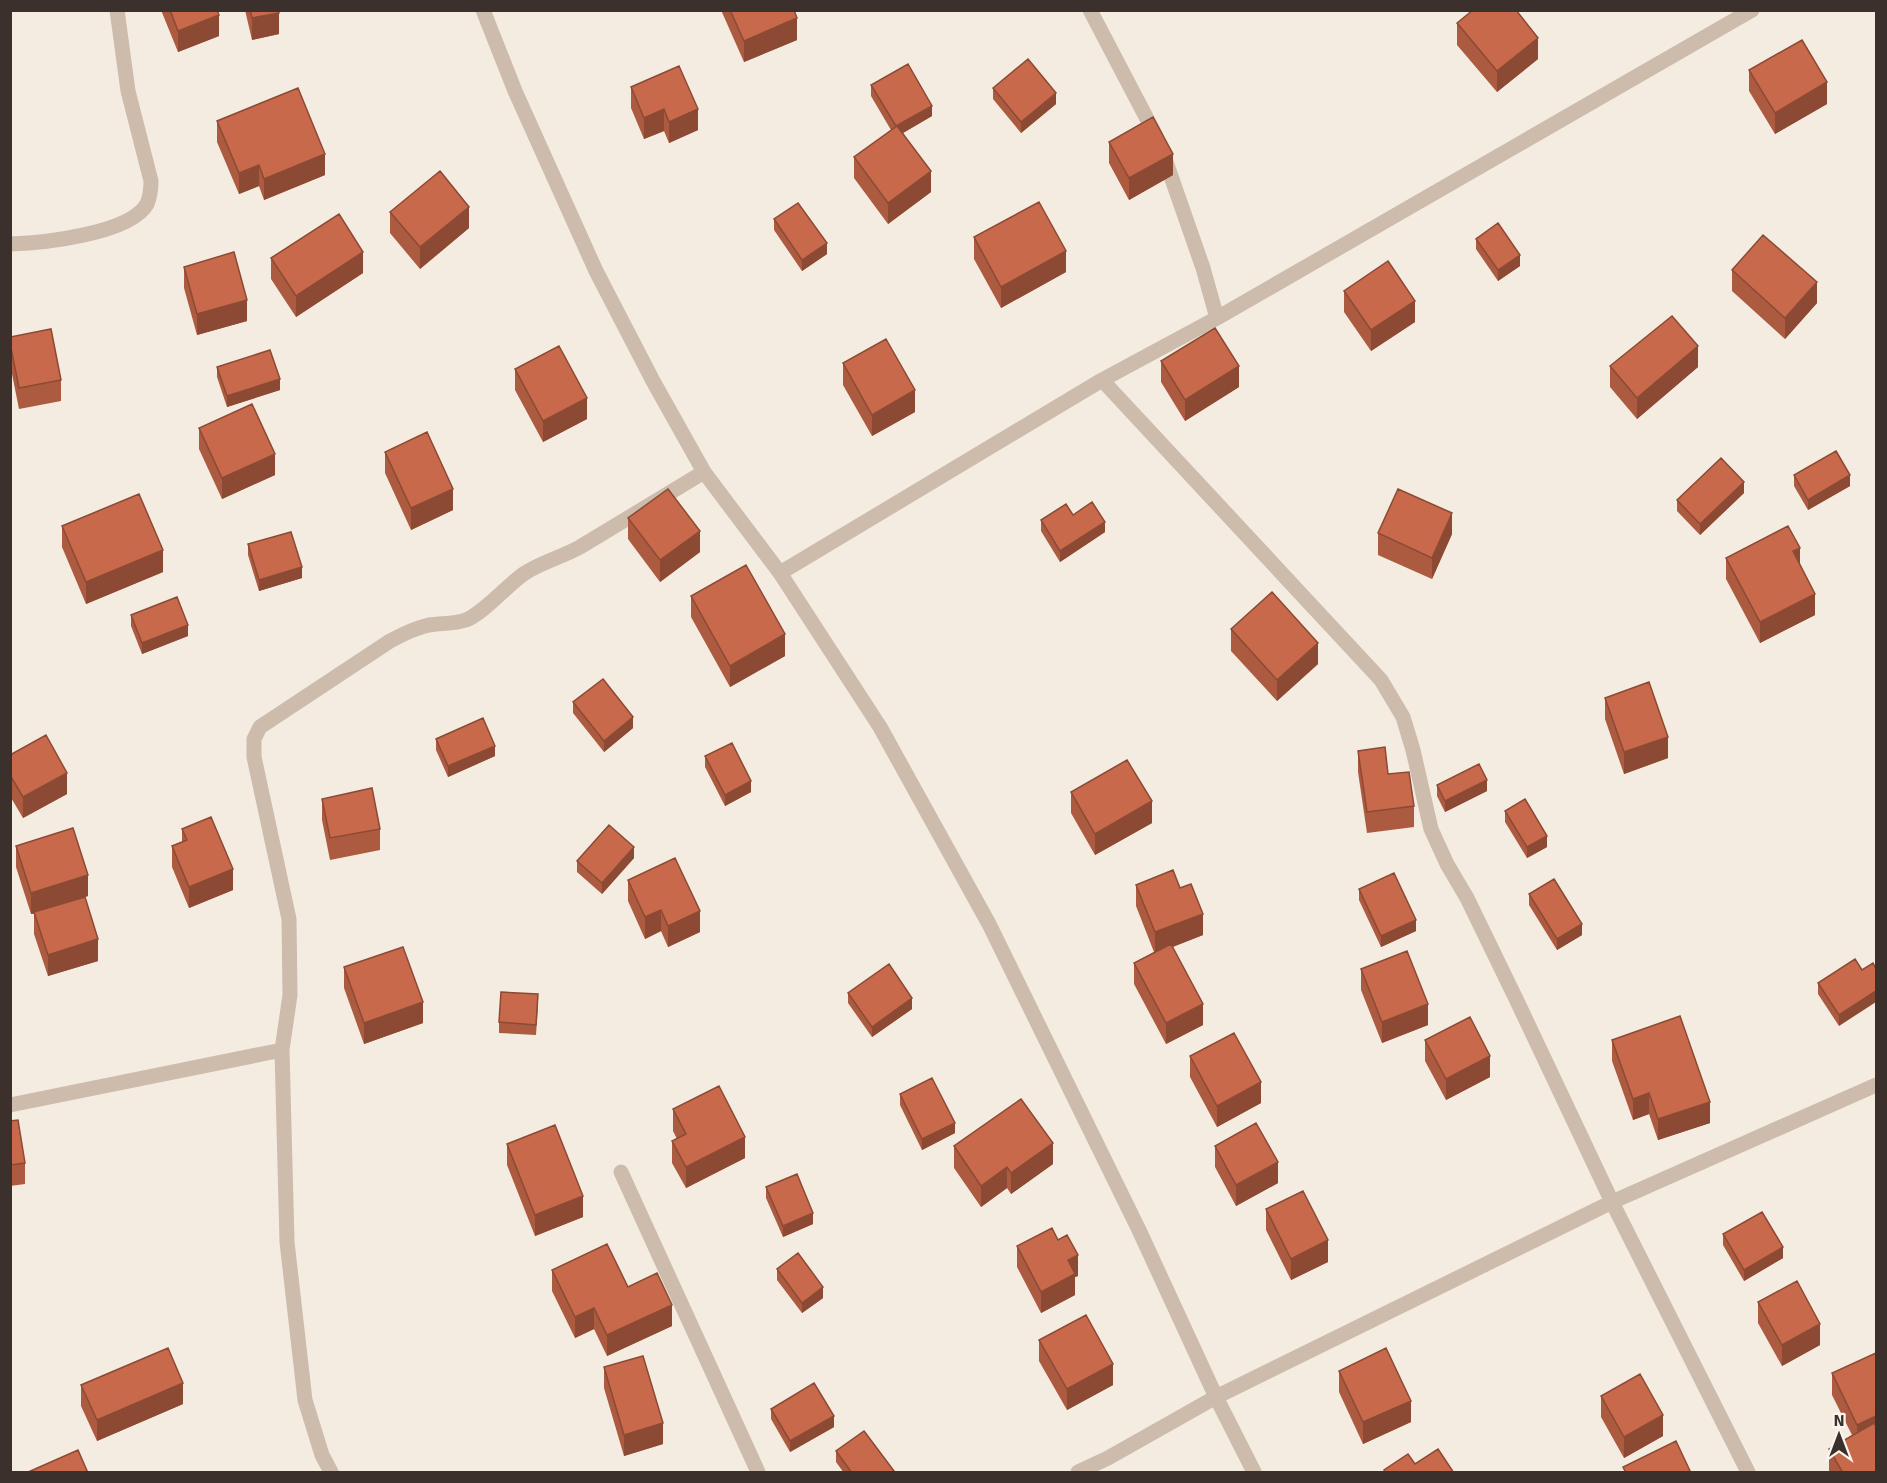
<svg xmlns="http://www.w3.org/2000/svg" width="1887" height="1483" viewBox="0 0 1887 1483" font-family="Signika,sans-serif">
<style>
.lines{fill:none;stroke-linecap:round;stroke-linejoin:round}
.minor{stroke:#cdbbac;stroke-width:15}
.wall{fill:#ac5a40}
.shaded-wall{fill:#8c4a34}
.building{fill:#c8694b;stroke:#8c4a34;stroke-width:1.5}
</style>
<rect width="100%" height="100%" fill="#f4ebe1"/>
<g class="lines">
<path class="minor" d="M483,10l32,81 81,180 57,110 51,91 76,101 100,154 109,197 150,306 77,167 38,75
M1090,10l66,126
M1165,159l38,109 14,50
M10,244c32,-1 120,-10 137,-40 3,-7 4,-15 4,-23l-23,-90 -11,-81
M1102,380l279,300 22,37 10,33 18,79 16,35 20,34 50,103 95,201 136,270
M780,573l322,-193 115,-62 535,-308
M10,1105l272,-55
M621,1172l137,300
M331,1472l-9,-17 -17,-55 -18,-158 -5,-192 8,-55 -1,-76 -35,-162v-18l6,-12 130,-86c13,-7 25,-13 39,-16 13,-2 25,-1 37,-5 19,-8 41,-35 59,-47 17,-11 37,-16 55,-26l124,-75
M1078,1472l30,-14 108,-61 396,-195 264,-117"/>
</g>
<path class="wall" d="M161,10h56l2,26 -41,16z
M245,10h33l1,24 -27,6z
M721,10h73l3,30 -53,22z
M1457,23l81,36 -41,33 -40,-47z
M1749,70l78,34 -52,30 -26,-43z
M871,85l61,31 -29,17 28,59 -43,32 -34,-46v-21l37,-27 -20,-34z
M631,87l67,43 -29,13 -5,-12 -20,8 -13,-31z
M993,88l63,16 -35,29 -28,-34z
M217,121l108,54 -61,25 -5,-14 -20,8 -22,-52z
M1109,142l64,33 -44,25 -20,-37z
M390,212l79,16 -49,41 -30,-36z
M774,219l53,35 -25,17 -28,-41z
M974,237l92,35 -65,36 -27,-49z
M1476,239l44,27 -22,15 -22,-32z
M271,258l92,15 -67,44 -25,-38z
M184,267l63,54 -50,14 -13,-47z
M1732,270l85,33 -32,36 -53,-48z
M1344,291l71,31 -44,29 -27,-39z
M10,337l51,43v21l-42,8 -9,-45z
M1161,361l78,26 -54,34 -24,-39z
M843,363l72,49 -43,24 -29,-51z
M1610,366l88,1 -61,52 -27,-32z
M217,367l63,23 -53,17 -10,-30z
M515,369l72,50 -44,23 -28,-52z
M199,428l76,47 -53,24 -23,-50z
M385,452l68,58 -42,20 -26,-57z
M1794,475l56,11 -42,24 -14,-24z
M1744,493l-44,42 -23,-24v-11z
M628,518l72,34 -40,30 -32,-43z
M1041,520l64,12 -45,30 -19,-31z
M62,526l101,46 -77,32 -24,-57z
M1378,533l74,1 -20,45 -54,-24z
M248,544l54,34 -43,13 -11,-36z
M1726,558l74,6 15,51 -55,28 -34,-64z
M691,596l94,60 -55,31 -39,-70z
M131,615l57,21 -46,18 -11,-28z
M1231,629l87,35 -41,37 -46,-50z
M1605,698l63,60 -44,16 -19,-55z
M573,702l60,26 -29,24 -31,-39z
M436,739l59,17 -47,21 -12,-27z
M1358,751l30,23 26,32v21l-47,6 -9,-61z
M10,755l57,39 -44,24 -13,-22z
M705,756l46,36 -26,14 -20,-39z
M1437,785l50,6 -42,21 -8,-16z
M1071,792l81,31 -57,32 -24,-42z
M322,799l58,30v21l-50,10 -8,-40z
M1505,811l42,36 -20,11 -22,-36z
M182,829l51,61 -44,18 -17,-41v-21l10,-4z
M16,846l72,50 -3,1 13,64 -50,15 -14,-42v-20h-3l-15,-47z
M634,858l-32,36 -25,-22v-11z
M628,880l72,52 -32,15 -7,-16 -16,8 -17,-38z
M1136,885l44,3 23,47 -31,12 31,78 -37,19 -32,-60v-21l20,-11 -18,-46z
M1359,889l57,42 -35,16 -22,-47z
M1529,894l53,41 -25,15 -28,-45z
M1855,959l-16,67 -21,-32v-11z
M344,967l79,56 -59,21 -20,-56z
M1361,969l67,56 -46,18 -21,-53z
M848,993l64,16 -40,28 -24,-34z
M538,1005l-2,30 -37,-2v-11z
M1425,1040l65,37 -44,23 -21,-39z
M1612,1040l98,83 -52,17 -9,-26 -16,6 -21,-59z
M1190,1056l71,47 -44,24 -27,-50z
M900,1094l55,39 -33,17 -22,-45z
M673,1109l72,49 -59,30 -14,-25v-22l5,-2 -4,-8z
M10,1121l15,42v21l-15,2z
M507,1144l76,73 -48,19 -28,-71z
M954,1146l99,18 -42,30 -4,-6 -26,19 -27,-39z
M1215,1146l63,37 -42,23 -21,-39z
M766,1187l47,37 -30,13 -17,-39z
M1266,1209l62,53 -37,18 -25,-50z
M1723,1234l60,24 -39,23 -21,-36z
M1017,1246l61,30 -3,1v18l-34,18 -24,-46z
M777,1269l46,29 -21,15 -25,-33z
M552,1270l76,17 44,39 -65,30 -13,-27 -19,9 -23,-47z
M1758,1302l62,43 -38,21 -24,-43z
M1039,1340l74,45 -46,25 -28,-49z
M1876,1353v120h-46l-1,-3v-21l23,-14 -20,-40v-22z
M604,1367l59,77 -39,12 -20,-68z
M1339,1371l72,51 -48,22 -24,-52z
M81,1385l102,19 -86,37 -16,-35z
M1601,1396l62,40 -39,22 -23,-41z
M771,1409l63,18 -44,25 -19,-33z
M836,1451l58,22h-50l-8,-11z"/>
<path class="shaded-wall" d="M279,13v21l-27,6v-22z
M219,15v21l-41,16v-21z
M797,18v22l-53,22v-21z
M1538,38v21l-41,33v-21z
M1827,82v22l-52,30v-21z
M1056,93v11l-35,29v-11z
M932,106v10l-36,21v-11z
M664,109v22l-20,8v-21z
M698,109v21l-29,13v-21z
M325,154v21l-61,25v-21z
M1173,154v21l-44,25v-22z
M259,165v21l-20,8v-21z
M931,171v21l-43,32v-21z
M469,207v21l-49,41v-22z
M827,243v11l-25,17v-11z
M1066,251v21l-65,36v-21z
M363,252v21l-67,44v-21z
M1520,255v11l-22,15v-11z
M1817,282v21l-32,36v-21z
M247,300v21l-50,14v-21z
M1415,301v21l-44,29v-21z
M1698,346v21l-61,52v-21z
M1239,366v21l-54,34v-21z
M280,379v11l-53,17v-11z
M915,390v22l-43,24v-21z
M587,398v21l-44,23v-21z
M275,454v21l-53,24v-21z
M1850,475v11l-42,24v-10z
M1744,482v11l-44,42v-11z
M453,489v21l-42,20v-22z
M1452,513v21l-20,45v-21z
M1105,522v10l-45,30v-11z
M700,531v21l-40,30v-22z
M1800,548v21l-7,-18z
M163,550v22l-77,32v-22z
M302,567v11l-43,13v-11z
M1815,594v21l-55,28v-21z
M188,625v11l-46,18v-11z
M785,634v22l-55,31v-21z
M1318,643v21l-41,37v-21z
M633,717v11l-29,24v-11z
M1668,737v21l-44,16v-22z
M495,746v10l-47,21v-11z
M67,773v21l-44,24v-21z
M1487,780v11l-42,21v-11z
M751,781v11l-26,14v-11z
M1152,801v22l-57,32v-21z
M1547,836v11l-20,11v-11z
M634,847v11l-32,36v-11z
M233,869v21l-44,18v-21z
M88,875v21l-57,18v-21z
M661,910v21l-16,8v-22z
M700,911v21l-32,15v-21z
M1203,914v21l-48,19v-22z
M1416,920v11l-35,16v-11z
M1582,924v11l-25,15v-11z
M98,939v22l-50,15v-21z
M1876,991v11l-37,24v-11z
M912,998v11l-40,28v-10z
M423,1002v21l-59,21v-21z
M1203,1004v21l-37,19v-21z
M1428,1004v21l-46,18v-21z
M1490,1056v21l-44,23v-21z
M1261,1082v21l-44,24v-21z
M1649,1093v21l-16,6v-21z
M1710,1102v21l-52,17v-21z
M955,1123v10l-33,17v-11z
M745,1137v21l-59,30v-21z
M1053,1143v21l-42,30v-21z
M1278,1162v21l-42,23v-21z
M1007,1167v21l-26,19v-21z
M583,1196v21l-48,19v-21z
M813,1213v11l-30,13v-11z
M1328,1240v22l-37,18v-21z
M1783,1247v11l-39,23v-11z
M1078,1255v21l-3,1v18l-34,18v-21l27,-32z
M823,1287v11l-21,15v-10z
M672,1305v21l-65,30v-21z
M594,1308v21l-19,9v-21z
M1820,1324v21l-38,21v-21z
M1113,1364v21l-46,25v-21z
M183,1383v21l-86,37v-21z
M1411,1401v21l-48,22v-22z
M1663,1415v21l-39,22v-21z
M834,1416v11l-44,25v-11z
M1876,1416v21l-19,9v-21z
M663,1423v21l-39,12v-21z"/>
<path class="building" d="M170,10h47l2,5 -41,16z
M250,10h28l1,3 -27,5z
M730,10h64l3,8 -53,23z
M1473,10h43l22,28 -41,33 -40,-48z
M1802,40l25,42 -52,31 -26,-43z
M1028,59l28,34 -35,29 -28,-34z
M908,64l24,42 -36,20 -25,-41z
M679,66l19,43 -29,13 -5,-13 -20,9 -13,-31z
M298,88l27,66 -61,25 -5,-14 -20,8 -22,-52z
M1153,117l20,37 -44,24 -20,-36z
M897,126l34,45 -43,32 -34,-46z
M440,171l29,36 -49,40 -30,-35z
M1039,202l27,49 -65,36 -27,-50z
M798,203l29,40 -25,17 -28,-41z
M339,214l24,38 -67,44 -25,-38z
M1498,223l22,32 -22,15 -22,-31z
M1763,235l54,47 -32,36 -53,-48z
M234,252l13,48 -50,14 -13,-47z
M1388,261l27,40 -44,29 -27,-39z
M1672,316l26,30 -61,52 -27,-32z
M1215,328l24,38 -54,34 -24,-39z
M51,329l10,51 -42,8 -9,-45v-6z
M886,339l29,51 -43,25 -29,-52z
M559,346l28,52 -44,23 -28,-52z
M270,350l10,29 -53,17 -10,-29z
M252,404l23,50 -53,24 -23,-50z
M427,432l26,57 -42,19 -26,-56z
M1836,451l14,24 -42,25 -14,-25z
M1721,458l23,24 -44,42 -23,-24z
M668,489l32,42 -40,29 -32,-42z
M1398,489l54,24 -20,45 -54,-25z
M139,494l24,56 -77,32 -24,-56z
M1092,502l13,20 -45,29 -19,-31 25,-16 7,11z
M1788,526l12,22 -7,3 22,43 -55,28 -34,-64z
M291,532l11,35 -43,13 -11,-36z
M746,565l39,69 -55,32 -39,-70z
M1272,592l46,51 -41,37 -46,-51z
M177,597l11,28 -46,18 -11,-28z
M603,679l30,38 -29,24 -31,-39z
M1649,682l19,55 -44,15 -19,-54z
M483,718l12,28 -47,20 -12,-27z
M46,735l21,38 -44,24 -13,-22v-20z
M732,743l19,38 -26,14 -20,-39z
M1385,747l3,27 21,-2 5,34 -47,6 -9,-61z
M1127,760l25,41 -57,33 -24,-42z
M1479,764l8,16 -42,21 -8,-16z
M372,788l8,41 -50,9 -8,-39z
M1525,799l22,37 -20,11 -22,-36z
M211,817l22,52 -44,18 -17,-41 15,-6 -5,-11z
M609,825l25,22 -32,36 -25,-22z
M73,828l15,47 -57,18 -15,-47z
M675,858l25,53 -32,15 -7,-16 -16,7 -17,-37z
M1173,870l7,18 11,-4 12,30 -48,18 -19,-47z
M1394,873l22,47 -35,16 -22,-47z
M1554,879l28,45 -25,15 -28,-45z
M85,897l13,42 -50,16 -14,-43z
M1171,944l32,60 -37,19 -32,-60z
M403,947l20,55 -59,21 -20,-56z
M1407,951l21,53 -46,18 -21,-53z
M1855,959l7,11 11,-7 3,6v22l-37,24 -21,-32z
M889,964l23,34 -40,29 -24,-34z
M501,992l37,2 -2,31 -37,-3z
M1680,1016l30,86 -52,17 -9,-26 -16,6 -21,-59z
M1470,1017l20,39 -44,23 -21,-39z
M1234,1033l27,49 -44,24 -27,-50z
M932,1078l23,45 -33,16 -22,-45z
M719,1086l26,51 -59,30 -14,-26 14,-7 -13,-25z
M1021,1099l32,44 -42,30 -4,-6 -26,19 -27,-40z
M18,1120l7,43 -15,2v-44z
M1256,1123l22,39 -42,23 -21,-39z
M555,1125l28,71 -48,19 -28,-71z
M797,1174l16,39 -30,13 -17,-39z
M1303,1191l25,49 -37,19 -25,-50z
M1762,1212l21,35 -39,23 -21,-36z
M1052,1228l6,12 9,-5 11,20 -10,5 7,14 -34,18 -24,-46z
M607,1244l21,43 29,-14 15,32 -65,30 -13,-27 -19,9 -23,-47z
M798,1253l25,34 -21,16 -25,-34z
M1797,1281l23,43 -38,21 -24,-43z
M1086,1315l27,49 -46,25 -28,-49z
M168,1348l15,35 -86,37 -16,-35z
M1386,1348l25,53 -48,21 -24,-51z
M1876,1353v63l-19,9 -25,-52z
M643,1356l20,67 -39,12 -20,-68z
M1640,1374l23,41 -39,22 -23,-41z
M814,1383l20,33 -44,25 -19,-32z
M1874,1423l2,4v46h-33l-14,-24z
M864,1431l30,40 -2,2h-40l-16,-22z
M1676,1441l15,32h-65l-3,-6z
M1438,1449l16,24h-68l-2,-3 24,-16 7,10z
M78,1450l10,23h-62z"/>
<rect width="1887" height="1483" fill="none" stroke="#3b302b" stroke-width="24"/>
<g transform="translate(1839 1435)" stroke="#fbf5ee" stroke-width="4.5" paint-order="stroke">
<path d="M0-4.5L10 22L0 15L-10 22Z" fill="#3b302b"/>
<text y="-9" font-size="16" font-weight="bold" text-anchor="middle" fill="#3b302b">N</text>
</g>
</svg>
